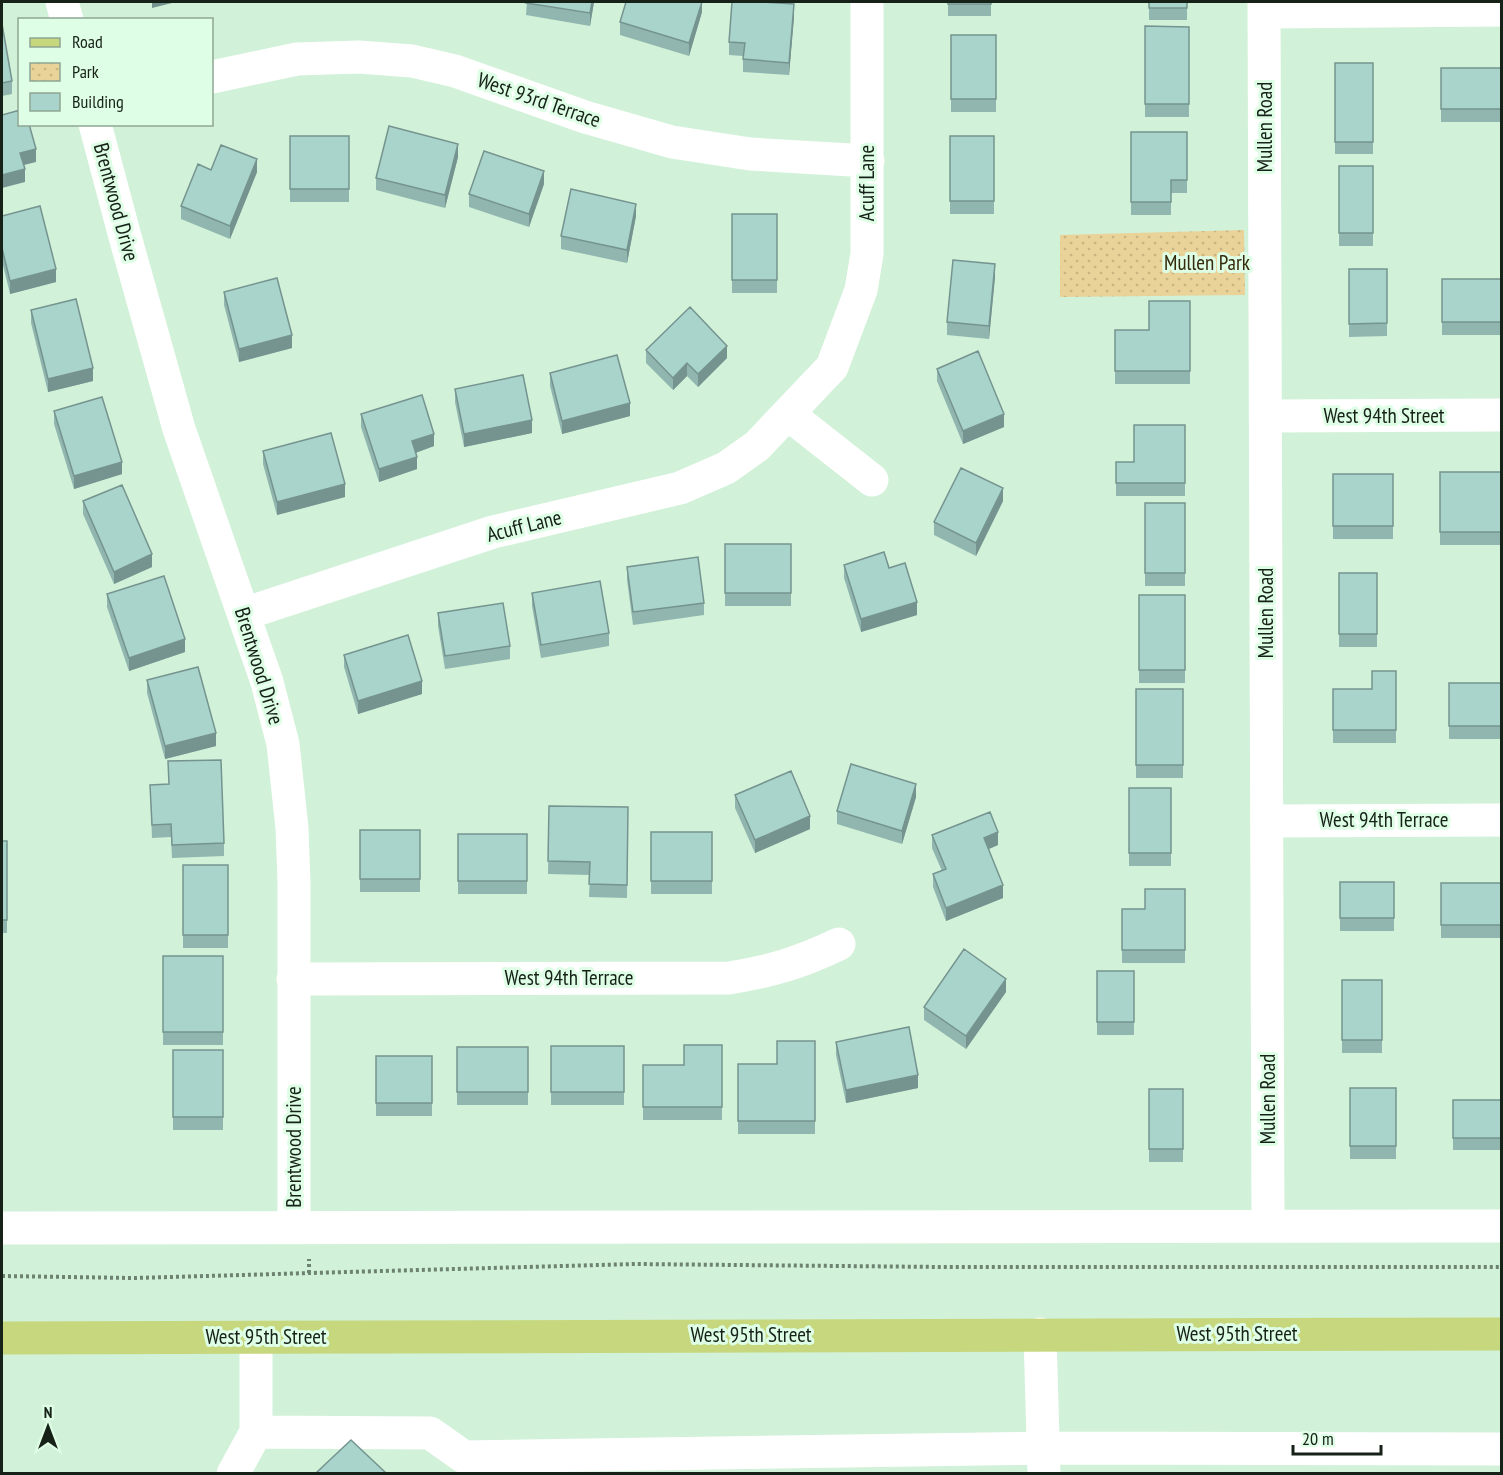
<svg xmlns="http://www.w3.org/2000/svg" width="1503" height="1475" viewBox="0 0 1503 1475" font-family="'PT Sans Narrow',sans-serif">
<style>
.park{fill:url(#park-dots)}
.lines{fill:none;stroke-linecap:round;stroke-linejoin:round}
.path{stroke:#6d8271;stroke-width:4;stroke-dasharray:3 3;stroke-linecap:butt}
.minor{stroke:#fff;stroke-width:33}
.major{stroke:#c6d77d;stroke-width:33}
.wall{fill:#90b6af}
.shaded-wall{fill:#76948f}
.building{fill:#a8d4cc;stroke:#76948f;stroke-width:1.5}
.labels{text-anchor:middle;stroke-width:6;stroke-linejoin:round;paint-order:stroke}
.street-label{font-size:21px;fill:#162118;stroke:#defee5}
.park-label{font-size:21px;fill:#34290a;stroke:#defee5}
</style>
<defs>
<pattern id="park-dots" width="8" height="8" patternUnits="userSpaceOnUse" patternTransform="scale(1.5)"><rect width="8" height="8" fill="#ead398"/><path d="M2 2h.1M6 6h.1" fill="none" stroke="#c8b582" stroke-width="1.8" stroke-linecap="round"/></pattern>
</defs>
<rect width="100%" height="100%" fill="#d1f1d8"/>
<path class="park" d="M1244,230l1,65 -185,2v-62z"/>
<g class="lines">
<path class="path" d="M309,1273v-14
M2,1276l131,2 502,-14 307,3h560"/>
<path class="minor" d="M62,2l5,18
M1264,2l4,1223
M1264,12l238,-2
M212,77l85,-18 62,-2 53,4 43,10 130,46 87,25 78,12 118,7
M95,124l29,109 55,196 88,253 16,62 9,84 2,55v344
M788,414l84,66
M1266,416l236,-1
M244,614l249,-82 187,-44 46,-20 31,-22 75,-79 29,-77 6,-36v-252
M1267,821l235,-1
M293,979l436,-1c43,-7 70,-15 110,-34
M2,1228l1500,-2
M1040,1334l4,140
M256,1337v95l174,1 34,24 579,-9 459,1
M233,1474l23,-42"/>
<path class="major" d="M2,1338l1500,-4"/>
</g>
<path class="wall" d="M527,2h67l-4,24 -64,-11z
M702,2v10l-13,44 -69,-21v-13z
M948,2h43v14h-43z
M1149,2h38v18h-38z
M794,17l-5,58 -46,-3v-16l-14,-1v-13z
M2,24l10,57v13l-10,2z
M1145,26l44,1v90h-44z
M951,35h45v77h-45z
M1335,63h38v91h-38z
M1441,68h61v54h-61z
M1131,132h56v61h-16v22h-40z
M290,136h59v66h-59z
M950,136h44v78h-44z
M458,157l-13,51 -69,-18v-12z
M1339,166h34v80h-34z
M211,170l46,2 -27,67 -49,-20v-13z
M544,184l-15,43 -60,-20v-13z
M732,214h45v79h-45z
M2,216l54,66 -46,12 -8,-33z
M636,216l-9,47 -66,-14v-13z
M1349,269h38v67l-38,1z
M995,277l-6,62 -42,-4v-13z
M1442,279h60v56h-60z
M224,292l68,56 -53,14 -15,-57z
M1190,301v83h-75v-54h34z
M31,310l62,71 -45,11 -17,-69z
M646,350l81,8 -29,29 -11,-11 -14,14 -27,-27z
M937,369l67,58 -41,17 -26,-63z
M550,373l80,43 -68,18 -12,-48z
M455,389l77,44 -68,14 -9,-45z
M54,411l68,63 -48,15 -20,-65z
M361,414l73,32 -18,7 1,16 -38,13 -18,-55z
M1185,425v71h-69v-34h18z
M263,451l82,46 -68,18 -14,-51z
M1440,472h62v73h-62z
M1333,474h60v65h-60z
M83,501l69,66 -38,17 -31,-70z
M1003,501l-27,55 -42,-21v-13z
M1145,503h40v83h-40z
M725,544h66v62h-66z
M844,565l73,50 -56,17 -17,-54z
M627,567l77,36v12l-71,10 -6,-45z
M1339,573h38v74h-38z
M532,593l77,40v13l-68,12 -9,-52z
M107,594l78,58 -56,19 -22,-64z
M1139,595h46v88h-46z
M438,613l72,33v13l-65,10 -7,-43z
M344,655l78,39 -64,20 -14,-47z
M1396,671v72h-63v-54h39z
M147,680l69,66 -51,13 -18,-66z
M1449,683h53v56h-53z
M1136,689h47v89h-47z
M150,785l74,58v13l-52,2 -1,-21 -19,1z
M1129,788h42v78h-42z
M735,795l75,34 -55,24 -20,-45z
M916,797l-14,47 -65,-20v-13z
M549,806l79,1 -1,91 -38,-1 1,-22 -42,-1z
M360,830h60v62h-60z
M651,832h61v62h-61z
M458,834h69v60h-69z
M932,835l66,10 -9,4 14,49 -57,23 -13,-34v-13l9,-3 -10,-23z
M2,841h5v92h-5z
M183,865h45v83h-45z
M1340,882h54v49h-54z
M1441,883h61v55h-61z
M1185,889v74h-63v-54h23z
M163,956h60v89h-60z
M1097,971h37v64h-37z
M1342,980h40v73h-40z
M1006,992l-40,57 -42,-29v-13z
M815,1041v93h-77v-70h39z
M836,1042l82,46 -72,15 -10,-48z
M722,1045v75h-79v-55h41z
M551,1046h73v59h-73z
M457,1047h71v58h-71z
M173,1050h50v80h-50z
M376,1056h56v60h-56z
M1350,1088h46v71h-46z
M1149,1089h34v73h-34z
M1453,1100h49v50h-49z"/>
<path class="shaded-wall" d="M152,2h24l-24,6z
M592,2h2l-4,24v-13z
M702,2v10l-13,44v-13z
M794,4v13l-5,58v-12z
M458,144v13l-13,51v-13z
M36,149v13l-16,4v-13z
M257,159v13l-27,67v-13z
M25,169v13l-23,6v-13z
M544,171v13l-15,43v-13z
M636,204v12l-9,47v-13z
M995,264v13l-6,62v-13z
M56,269v13l-46,12v-13z
M292,335v13l-53,14v-13z
M727,346v12l-29,29v-13z
M687,363v13l-14,14v-12z
M93,368v13l-45,11v-13z
M630,403v13l-68,18v-13z
M1004,414v13l-41,17v-13z
M532,420v13l-68,14v-13z
M434,434v12l-22,8v-13z
M417,457v12l-38,13v-13z
M122,462v12l-48,15v-13z
M345,484v13l-68,18v-13z
M1003,488v13l-27,55v-13z
M152,554v13l-38,17v-12z
M917,602v13l-56,17v-13z
M185,639v13l-56,19v-13z
M422,681v13l-64,20v-13z
M216,733v13l-51,13v-13z
M916,784v13l-14,47v-13z
M810,816v13l-55,24v-13z
M998,832v13l-14,6v-13z
M1003,885v13l-57,23v-13z
M1006,979v13l-40,57v-13z
M918,1075v13l-72,15v-13z"/>
<path class="building" d="M527,2h65l-2,11 -64,-10z
M626,2h76l-13,41 -69,-21z
M732,2h30l32,2 -5,59 -46,-4 2,-16 -16,-1z
M948,2h43v2h-43z
M1149,2h38v6h-38z
M2,24l10,57 -10,2z
M1145,26l44,1v77h-44z
M951,35h45v64h-45z
M1335,63h38v79h-38z
M1441,68h61v41h-61z
M20,110v14h9l7,25 -16,4 5,16 -23,6v-60z
M389,126l69,18 -13,51 -69,-17z
M1131,132h56v48h-16v22h-40z
M290,136h59v53h-59z
M950,136h44v65h-44z
M221,145l36,14 -27,67 -49,-20 17,-42 13,6z
M484,151l60,20 -15,43 -60,-20z
M1339,166h34v67h-34z
M571,189l65,15 -9,46 -66,-14z
M40,206l16,63 -46,12 -8,-33v-32z
M732,214h45v66h-45z
M953,260l42,4 -6,62 -42,-4z
M1349,269h38v54l-38,1z
M277,278l15,57 -53,14 -15,-57z
M1442,279h60v43h-60z
M76,299l17,69 -45,11 -17,-69z
M1149,301h41v70h-75v-41h34z
M690,307l37,39 -29,28 -11,-11 -14,15 -27,-28z
M978,351l26,63 -41,17 -26,-62z
M617,355l13,48 -68,18 -12,-48z
M523,375l9,45 -68,14 -9,-45z
M422,395l12,39 -22,7 5,16 -38,12 -18,-55z
M102,397l20,65 -48,14 -20,-65z
M1134,425h51v58h-69v-21h18z
M331,433l14,51 -68,18 -14,-51z
M961,468l42,20 -27,55 -42,-21z
M1440,472h62v60h-62z
M1333,474h60v52h-60z
M122,485l30,69 -38,18 -31,-71z
M1145,503h40v70h-40z
M725,544h66v49h-66z
M884,552l5,16 16,-5 12,39 -56,17 -17,-54z
M698,557l6,46 -71,9 -6,-45z
M1339,573h38v61h-38z
M164,576l21,63 -56,19 -22,-64z
M600,581l9,52 -68,12 -9,-52z
M1139,595h46v75h-46z
M503,603l7,43 -65,10 -7,-43z
M408,635l14,46 -64,20 -14,-46z
M198,667l18,66 -51,13 -18,-66z
M1372,671h24v59h-63v-41h39z
M1449,683h53v43h-53z
M1136,689h47v76h-47z
M221,760l3,83 -52,2 -1,-21 -19,1 -2,-40 19,-1 -1,-23z
M851,764l65,20 -14,47 -65,-20z
M791,771l19,45 -55,24 -20,-45z
M1129,788h42v65h-42z
M549,806l79,1 -1,78 -38,-1 1,-22 -42,-1z
M990,812l8,20 -14,6 19,47 -57,23 -13,-34 13,-5 -14,-34z
M360,830h60v49h-60z
M651,832h61v49h-61z
M458,834h69v47h-69z
M2,841h5v79h-5z
M183,865h45v70h-45z
M1340,882h54v36h-54z
M1441,883h61v42h-61z
M1145,889h40v61h-63v-41h23z
M964,949l42,30 -40,57 -42,-29z
M163,956h60v76h-60z
M1097,971h37v51h-37z
M1342,980h40v60h-40z
M909,1027l9,48 -72,15 -10,-48z
M777,1041h38v80h-77v-57h39z
M684,1045h38v62h-79v-42h41z
M551,1046h73v46h-73z
M457,1047h71v45h-71z
M173,1050h50v67h-50z
M376,1056h56v47h-56z
M1350,1088h46v58h-46z
M1149,1089h34v60h-34z
M1453,1100h49v38h-49z
M351,1440l35,33h-70z"/>
<g class="labels">
<g class="street-label">
<text transform="translate(539 100) rotate(19)" y="7">West 93rd Terrace</text>
<text transform="translate(1265 127) rotate(-90)" y="7">Mullen Road</text>
<text transform="translate(867 183) rotate(-90)" y="7">Acuff Lane</text>
<text transform="translate(116 202) rotate(75)" y="7">Brentwood Drive</text>
<text x="1384" y="423">West 94th Street</text>
<text transform="translate(524 526) rotate(-14)" y="7">Acuff Lane</text>
<text transform="translate(1266 613) rotate(-90)" y="7">Mullen Road</text>
<text transform="translate(259 666) rotate(73)" y="7">Brentwood Drive</text>
<text x="1384" y="827">West 94th Terrace</text>
<text x="569" y="985">West 94th Terrace</text>
<text transform="translate(1268 1099) rotate(-90)" y="7">Mullen Road</text>
<text transform="translate(294 1147) rotate(-90)" y="7">Brentwood Drive</text>
<text x="1237" y="1341">West 95th Street</text>
<text x="751" y="1342">West 95th Street</text>
<text x="266" y="1344">West 95th Street</text>
</g>
<g class="park-label">
<text x="1207" y="270">Mullen Park</text>
</g>
</g>
<rect width="1503" height="1475" fill="none" stroke="#162118" stroke-width="6"/>
<rect x="18" y="18" width="195" height="108" fill="#defee5" stroke="#8ea693" stroke-width="1.5"/>
<rect x="30" y="38" width="30" height="9" fill="#c6d77d" stroke="#8ea693" stroke-width="1.5"/>
<text x="72" y="48" font-size="18" fill="#162118">Road</text>
<rect x="30" y="63" width="30" height="18" fill="url(#park-dots)" stroke="#8ea693" stroke-width="1.5"/>
<text x="72" y="78" font-size="18" fill="#162118">Park</text>
<rect x="30" y="93" width="30" height="18" fill="#a8d4cc" stroke="#8ea693" stroke-width="1.5"/>
<text x="72" y="108" font-size="18" fill="#162118">Building</text>
<g transform="translate(48 1427)" stroke="#defee5" stroke-width="4.5" paint-order="stroke">
<path d="M0-4.5L10 22L0 15L-10 22Z" fill="#162118"/>
<text y="-9" font-size="16" font-weight="bold" text-anchor="middle" fill="#162118">N</text>
</g>
<path d="M1293 1445v9h88v-9" fill="none" stroke="#162118" stroke-width="3"/>
<text x="1302" y="1445" font-size="18" fill="#162118" stroke="#defee5" stroke-width="4.5" paint-order="stroke">20 m</text>
</svg>
